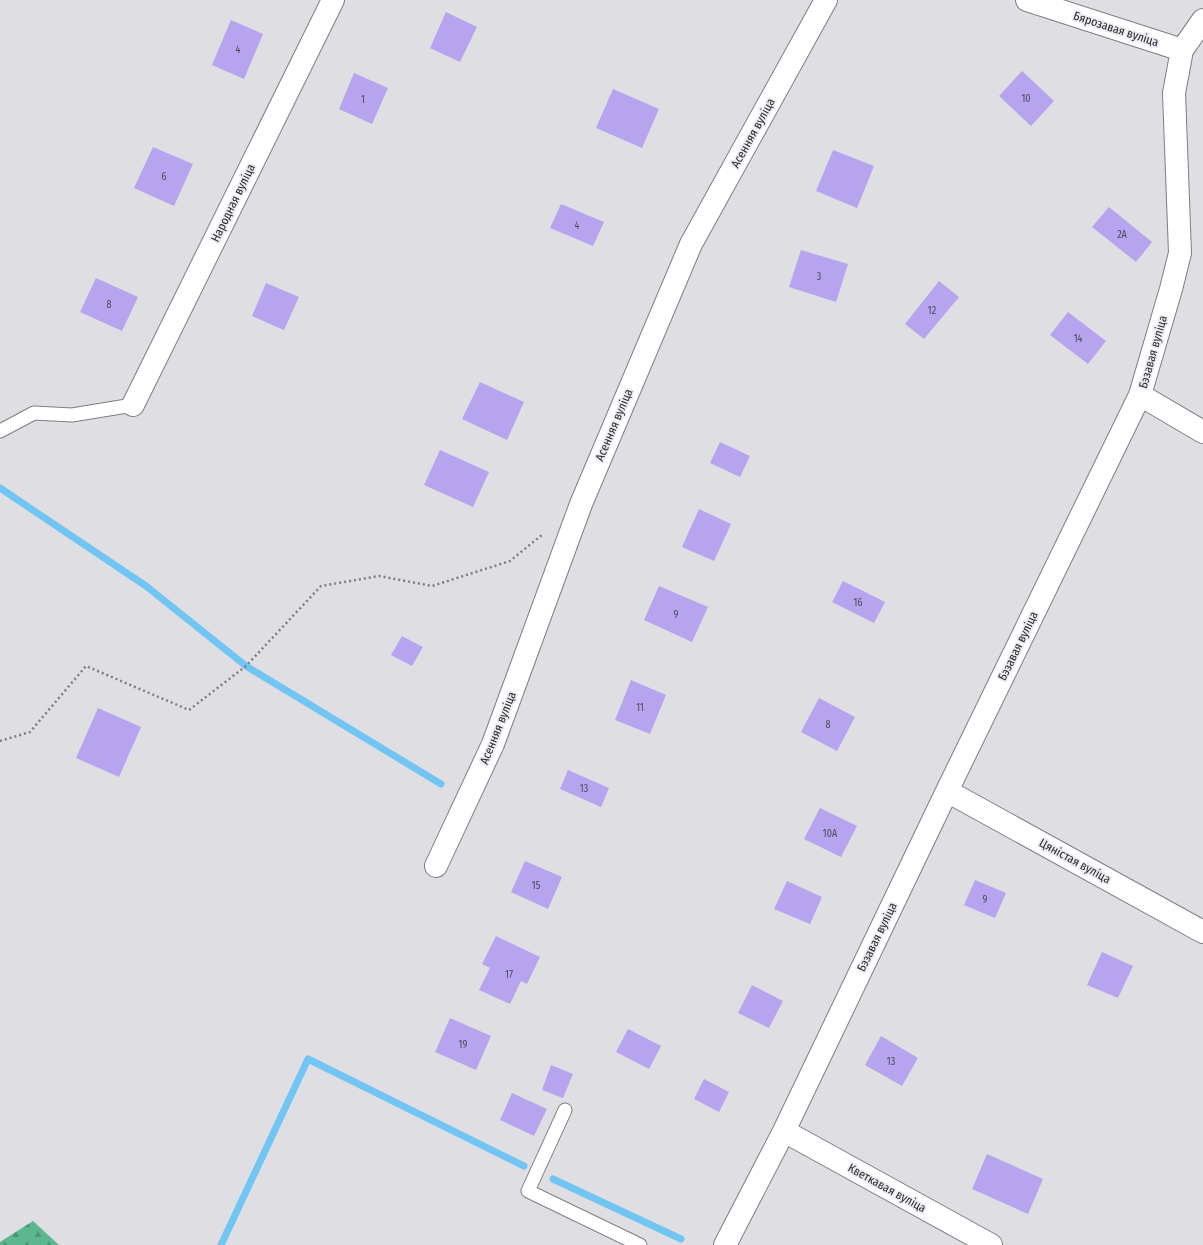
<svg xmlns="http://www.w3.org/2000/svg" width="1203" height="1245" viewBox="0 0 1203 1245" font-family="'Fira Sans Condensed',sans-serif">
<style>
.forest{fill:url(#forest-firs)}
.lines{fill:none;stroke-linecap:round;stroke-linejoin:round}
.stream{stroke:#70c5f2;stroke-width:7}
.building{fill:#b6a5ee}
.service-casing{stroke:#7e7d82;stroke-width:15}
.minor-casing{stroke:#7e7d82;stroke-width:24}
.path{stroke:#7e7d81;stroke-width:2.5;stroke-dasharray:2 3;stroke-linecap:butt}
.service{stroke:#fff;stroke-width:13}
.minor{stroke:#fff;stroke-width:22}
.labels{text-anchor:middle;stroke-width:3.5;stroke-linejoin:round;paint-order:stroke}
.number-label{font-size:10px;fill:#4e495d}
.street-label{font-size:12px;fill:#2b2a2d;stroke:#ecebf1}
</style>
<defs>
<pattern id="forest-firs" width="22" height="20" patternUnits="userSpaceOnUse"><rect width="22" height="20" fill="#5cb68f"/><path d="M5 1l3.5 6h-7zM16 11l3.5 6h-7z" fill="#4c9475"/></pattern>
</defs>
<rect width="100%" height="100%" fill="#dfdee3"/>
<path class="forest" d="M33,1221l26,24h-59v-3z"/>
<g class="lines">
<path class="stream" d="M0,488l146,98 100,80 195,118
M553,1179l128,60
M221,1245l87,-186 216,107"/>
</g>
<path class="building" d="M446,12l31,15 -17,35 -30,-14z
M231,20l32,14 -19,45 -32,-14z
M1022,71l32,30 -23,25 -32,-30z
M354,73l34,15 -16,36 -33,-15z
M613,89l46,20 -17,39 -46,-20z
M153,147l40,17 -19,42 -40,-18z
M833,150l41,16 -17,42 -41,-17z
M561,204l43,18 -11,24 -43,-18z
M1109,207l43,35 -16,20 -44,-35z
M801,250l47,14 -12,38 -47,-15z
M96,278l42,19 -16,34 -42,-19z
M939,281l20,16 -35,42 -19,-15z
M266,283l33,14 -15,33 -32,-14z
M1068,312l38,29 -18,23 -38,-29z
M480,382l44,20 -17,38 -45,-21z
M720,442l30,14 -10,21 -30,-14z
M440,450l49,22 -16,35 -49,-22z
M699,509l32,15 -17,37 -32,-14z
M843,581l42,21 -11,21 -42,-21z
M659,586l49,21 -16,35 -48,-22z
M402,636l21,11 -11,19 -21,-11z
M631,680l35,15 -16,39 -35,-14z
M819,698l36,19 -18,34 -36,-19z
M98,708l43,19 -22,50 -43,-19z
M568,770l41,18 -8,19 -41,-18z
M820,808l37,18 -16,31 -37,-18z
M525,861l37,16 -14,32 -37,-17z
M975,880l31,13 -11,25 -31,-13z
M787,881l35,16 -12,27 -36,-15z
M496,936l44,21 -13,27 -6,-3 -11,23 -31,-14 11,-22 -8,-4z
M1102,952l31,14 -15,32 -31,-13z
M752,985l31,16 -14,27 -31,-15z
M450,1018l41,18 -15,34 -41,-18z
M628,1029l33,17 -12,23 -33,-17z
M881,1036l37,22 -16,28 -37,-21z
M551,1065l22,9 -10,24 -21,-8z
M704,1079l25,13 -10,20 -25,-13z
M512,1093l35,16 -13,27 -34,-16z
M987,1154l56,25 -15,35 -56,-25z"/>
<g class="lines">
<g class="service-casing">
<path id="service" d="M0,431l34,-18 38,2 61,-10
M565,1110l-37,81 112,54"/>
</g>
<g class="minor-casing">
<path id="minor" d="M1027,0l155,50
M1140,395l63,37
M133,405l200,-405
M947,791l256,141
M436,866l57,-122 88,-240 110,-260 135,-244
M784,1131l207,114
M725,1245l59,-114 163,-340 193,-396 31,-106 9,-36 -6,-160 8,-43 21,-30"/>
</g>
<path class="path" d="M0,741l30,-9 56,-66 103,44 57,-44 75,-80 58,-10 53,10 78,-25 33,-27"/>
<use href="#service" class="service"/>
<use href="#minor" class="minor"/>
</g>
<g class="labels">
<g class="number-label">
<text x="238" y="53">4</text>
<text x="1026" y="102">10</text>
<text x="363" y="103">1</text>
<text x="164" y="180">6</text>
<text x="577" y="229">4</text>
<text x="1122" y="238">2А</text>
<text x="819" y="280">3</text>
<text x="109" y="308">8</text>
<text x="932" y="314">12</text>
<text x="1078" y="342">14</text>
<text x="858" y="606">16</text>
<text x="676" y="618">9</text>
<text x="640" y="711">11</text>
<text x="828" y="728">8</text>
<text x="584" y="792">13</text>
<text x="830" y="837">10А</text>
<text x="536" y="889">15</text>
<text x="985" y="903">9</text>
<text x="509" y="978">17</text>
<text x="463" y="1048">19</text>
<text x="891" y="1065">13</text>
</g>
<g class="street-label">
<text transform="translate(1116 29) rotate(18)" y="4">Бярозавая вуліца</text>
<text transform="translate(753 133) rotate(-61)" y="4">Асенняя вуліца</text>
<text transform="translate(233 203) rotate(-64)" y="4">Народная вуліца</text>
<text transform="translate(1153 352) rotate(-74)" y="4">Бэзавая вуліца</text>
<text transform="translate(614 425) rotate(-67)" y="4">Асенняя вуліца</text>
<text transform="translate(1018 646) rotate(-64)" y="4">Бэзавая вуліца</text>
<text transform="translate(498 728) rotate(-68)" y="4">Асенняя вуліца</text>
<text transform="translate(1075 861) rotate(29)" y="4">Цяністая вуліца</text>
<text transform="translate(877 937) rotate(-64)" y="4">Бэзавая вуліца</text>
<text transform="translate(887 1188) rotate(29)" y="4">Кветкавая вуліца</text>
</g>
</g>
</svg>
